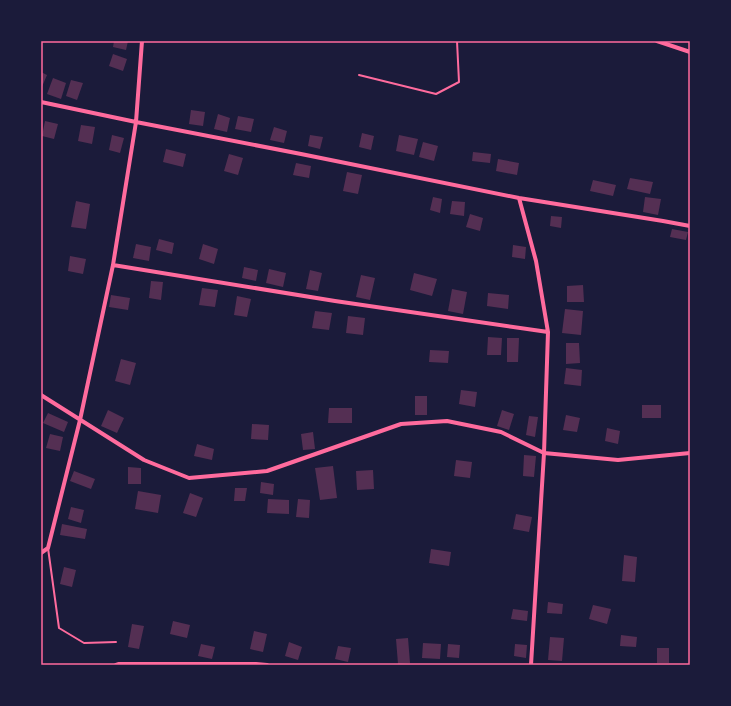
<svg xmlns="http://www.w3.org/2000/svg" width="731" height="706" viewBox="0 0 731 706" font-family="'Roboto Condensed',sans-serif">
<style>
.building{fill:#542f53}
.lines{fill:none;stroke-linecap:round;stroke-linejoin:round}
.service{stroke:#ff6b9d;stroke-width:2}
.minor{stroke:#ff6b9d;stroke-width:4}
.neatline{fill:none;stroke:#ff6b9d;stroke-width:1.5}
</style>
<rect width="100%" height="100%" fill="#1b1b3a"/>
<path class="building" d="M114,41h14l-2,9 -13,-3z
M113,54l14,5 -4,12 -14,-5z
M41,72l6,3 -6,14z
M53,78l13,5 -5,16 -14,-5z
M71,80l12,3 -6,17 -11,-4z
M191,110l14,2 -2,14 -14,-2z
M218,114l12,4 -3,14 -13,-3z
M238,116l16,3 -3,13 -16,-3z
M45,121l13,3 -4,15 -12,-3z
M81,125l14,2 -3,17 -14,-3z
M274,127l13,4 -3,12 -14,-3z
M362,133l12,3 -3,14 -12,-3z
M112,135l12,3 -4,15 -11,-3z
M310,135l13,2 -3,12 -12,-3z
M399,135l19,4 -4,16 -18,-4z
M423,142l15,4 -4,15 -15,-4z
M166,149l20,5 -3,13 -20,-5z
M473,152l18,2 -1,9 -18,-2z
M229,154l14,4 -5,17 -14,-4z
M498,159l21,4 -2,12 -21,-4z
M296,163l15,3 -2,12 -16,-3z
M347,172l15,3 -4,19 -15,-3z
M630,178l23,4 -3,12 -23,-5z
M593,180l23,5 -3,11 -23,-5z
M433,197l9,2 -2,14 -10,-3z
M645,197l16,2 -3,16 -15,-3z
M76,201l14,3 -4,25 -15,-2z
M452,201l13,1 -1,14 -14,-2z
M470,214l13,4 -3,13 -14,-4z
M551,216l11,1 -1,11 -11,-2z
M672,229l16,3 -2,8 -16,-3z
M159,239l15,4 -2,11 -16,-4z
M136,244l15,3 -2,14 -16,-3z
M203,244l15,5 -4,15 -15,-5z
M513,245l13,2 -1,12 -13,-2z
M70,256l16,3 -3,15 -15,-3z
M244,267l14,3 -2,11 -14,-3z
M269,269l17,4 -3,14 -17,-4z
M310,270l12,3 -4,18 -12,-2z
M414,273l23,6 -5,17 -22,-6z
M361,275l14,3 -5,22 -14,-3z
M151,281l12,1 -2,18 -12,-2z
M583,285l1,17h-17v-16z
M202,288l16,2 -3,17 -16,-2z
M452,289l15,3 -4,22 -15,-3z
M488,293l21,2 -1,14 -21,-3z
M111,295l19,3 -2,12 -19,-3z
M237,296l14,3 -4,18 -13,-2z
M565,309l18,2 -2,24 -19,-2z
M315,311l17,2 -3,17 -17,-2z
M348,316l17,2 -2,17 -17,-2z
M488,337l14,1 -1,17h-14z
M507,338h12l-1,24h-11z
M566,343h13l1,20 -14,1z
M430,350l19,1 -1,12 -19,-1z
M121,359l15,4 -6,22 -15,-4z
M566,368l16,2 -1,16 -17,-2z
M461,390l16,2 -2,15 -16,-3z
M415,396h12v19h-12z
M642,405h19v13h-19z
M329,408h23v15h-24z
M108,410l16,8 -7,15 -16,-7z
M502,410l12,4 -5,16 -12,-4z
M48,413l20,9 -4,10 -21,-9z
M566,415l14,3 -3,14 -14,-2z
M529,416l9,1 -3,20 -9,-2z
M252,424l17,1 -1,15 -17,-1z
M607,428l13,3 -2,13 -13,-3z
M313,432l2,17 -12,1 -2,-16z
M50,434l13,3 -3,14 -14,-3z
M197,444l17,5 -2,11 -18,-4z
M524,455l12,1 -2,21 -11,-1z
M456,460l16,2 -2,16 -16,-2z
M333,466l4,32 -17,2 -5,-32z
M128,467l13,1v16h-13z
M373,470l1,19 -17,1 -1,-19z
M74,471l21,8 -4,10 -21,-8z
M261,482l13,2 -1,11 -13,-2z
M235,488h12l-2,13h-11z
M138,491l23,4 -3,18 -23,-4z
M190,493l13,5 -7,19 -13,-4z
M268,499l21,1v14l-22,-1z
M298,499l12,1 -1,18 -13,-1z
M71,507l13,3 -3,13 -13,-4z
M516,514l16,3 -3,15 -16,-3z
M62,524l25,5 -2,10 -25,-4z
M431,549l20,3 -2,14 -20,-3z
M624,555l13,2 -2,25 -13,-1z
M64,567l12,3 -4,17 -12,-3z
M548,602l15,2 -1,10 -15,-1z
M593,605l18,4 -4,15 -18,-5z
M513,609l15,2 -1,10 -16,-2z
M173,621l17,4 -3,13 -17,-4z
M132,624l12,2 -5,23 -11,-2z
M254,631l13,3 -4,18 -13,-3z
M621,635l16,2 -1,10 -16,-1z
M550,637l14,1 -2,23 -14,-1z
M408,638l2,25 -12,1 -2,-25z
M289,642l13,5 -4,13 -13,-4z
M423,643l18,1 -1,15 -18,-1z
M201,644l14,3 -3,12 -14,-3z
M448,644l12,1 -1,13 -12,-1z
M515,644l12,1 -1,13 -12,-2z
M338,646l13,2 -3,14 -13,-3z
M657,648h12v15h-12z"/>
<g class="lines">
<path class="service" d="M359,75l77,19 23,-12 -2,-41
M48,548l11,80 25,15 32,-1"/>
<path class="minor" d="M657,41l33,11
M41,102l95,20 165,32 218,44 144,23 27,5
M519,198l17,63 12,71 -4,121 -13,212
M113,265l222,36 213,31
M41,395l103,65 45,18 78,-7 134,-47 46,-3 54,11 43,21 74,7 72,-7
M41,553l7,-5 32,-128 33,-155 23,-143 6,-81
M116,665l3,-1h137l11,1"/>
</g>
<rect width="731" height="706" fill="none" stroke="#1b1b3a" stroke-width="84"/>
<rect x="42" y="42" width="647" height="622" class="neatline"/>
</svg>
